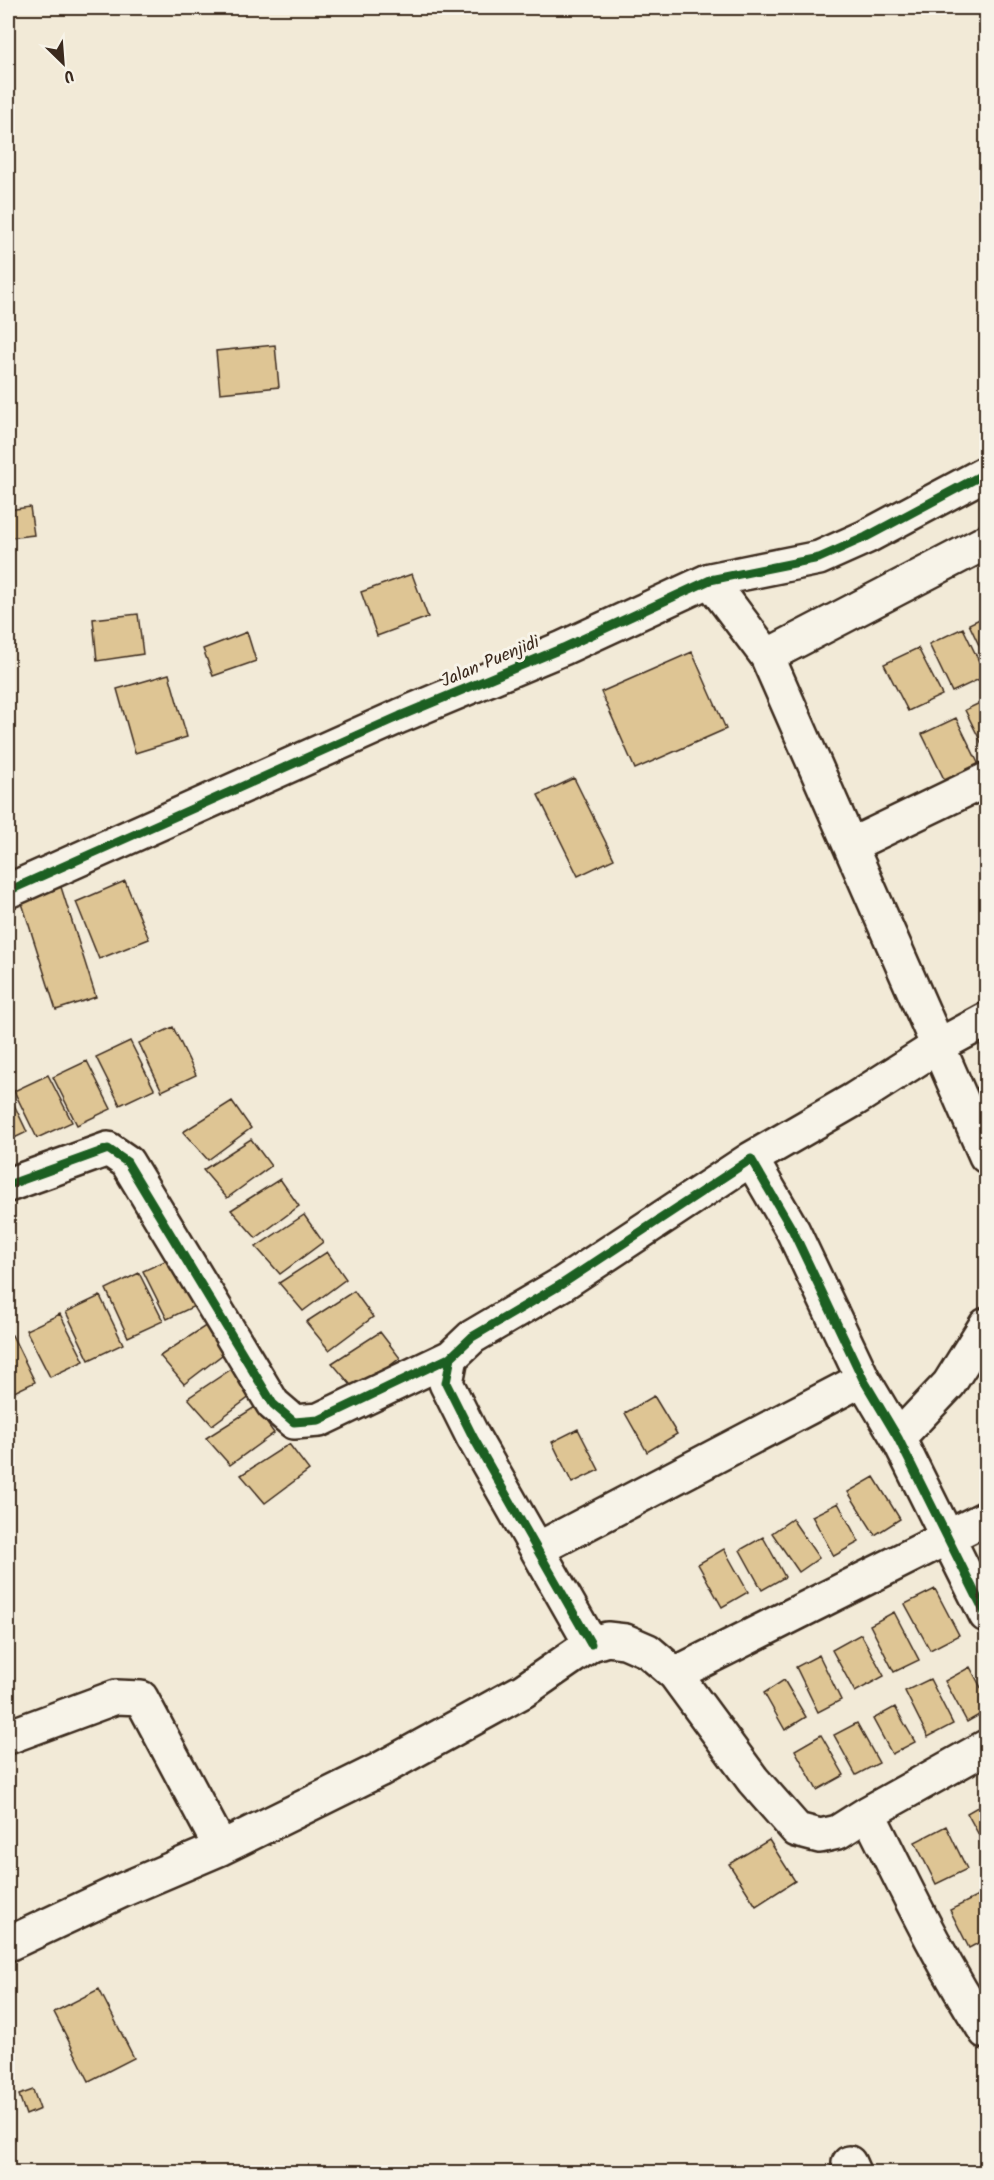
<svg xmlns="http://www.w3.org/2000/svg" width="994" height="2180" viewBox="0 0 994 2180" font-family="Kalam,sans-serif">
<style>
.building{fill:#dec594;stroke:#3b2a1e;stroke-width:1.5}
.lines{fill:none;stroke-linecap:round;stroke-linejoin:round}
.minor-casing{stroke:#3b2a1e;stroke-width:38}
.minor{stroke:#f7f3e8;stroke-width:33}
.cycleway-casing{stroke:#f7f3e8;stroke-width:13}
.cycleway{stroke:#1b5e20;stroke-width:9}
.labels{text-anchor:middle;stroke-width:6;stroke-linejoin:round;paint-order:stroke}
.street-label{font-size:18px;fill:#3b2a1e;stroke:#f7f3e8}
</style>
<rect width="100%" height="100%" fill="#f2ead7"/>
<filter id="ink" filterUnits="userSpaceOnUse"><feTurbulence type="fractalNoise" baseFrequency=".0167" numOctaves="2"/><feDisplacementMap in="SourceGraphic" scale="12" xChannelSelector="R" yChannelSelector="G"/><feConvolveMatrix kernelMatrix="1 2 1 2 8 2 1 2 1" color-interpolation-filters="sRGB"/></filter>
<g filter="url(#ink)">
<path class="building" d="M275,345l4,42 -59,6 -4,-42z
M30,507l4,28 -26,3v-28z
M412,574l16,43 -51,19 -16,-44z
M138,614l5,40 -46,7 -4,-42z
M986,616v44l-17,-36z
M963,628l23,48 -34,16 -23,-48z
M247,632l9,29 -43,15 -10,-27z
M918,648l24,47 -34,16 -24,-47z
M692,652l34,77 -91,40 -34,-77z
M169,674l18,63 -52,16 -18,-64z
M986,700v52l-21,-42z
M956,718l23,47 -34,16 -23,-47z
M574,778l40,81 -36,17 -40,-81z
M125,881l24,58 -50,20 -23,-57z
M61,887l35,110 -40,13 -35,-110z
M173,1027l23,48 -34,16 -23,-48z
M130,1041l24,48 -34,16 -24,-48z
M87,1061l24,48 -34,16 -24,-48z
M48,1075l24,47 -35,16 -23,-47z
M8,1092l19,40 -19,9z
M232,1101l19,27 -43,32 -25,-28z
M251,1139l20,27 -44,32 -24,-28z
M280,1179l19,27 -43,32 -25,-28z
M304,1215l19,27 -43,32 -24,-27z
M327,1252l19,27 -43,32 -24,-28z
M178,1255l23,48 -34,16 -24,-48z
M139,1273l24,48 -35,16 -22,-48z
M354,1291l19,26 -44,33 -23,-28z
M100,1296l23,48 -34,16 -23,-48z
M60,1314l24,47 -34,16 -24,-47z
M207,1325l20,26 -43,33 -24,-28z
M380,1332l20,26 -44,33 -24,-28z
M12,1335l23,47 -27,13v-58z
M236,1366l19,27 -43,32 -24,-27z
M654,1396l23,38 -30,18 -22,-39z
M255,1407l19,26 -44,32 -24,-27z
M578,1429l21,41 -27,13 -20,-41z
M289,1444l20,26 -44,33 -24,-28z
M874,1477l26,42 -25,16 -27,-43z
M838,1503l21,39 -25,14 -22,-40z
M792,1519l27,39 -20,14 -27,-39z
M763,1537l22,40 -23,13 -22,-40z
M724,1549l24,43 -26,15 -24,-43z
M935,1589l24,46 -29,15 -25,-46z
M894,1612l25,48 -25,12 -24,-47z
M861,1634l23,42 -29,16 -23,-42z
M819,1655l22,45 -23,12 -22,-45z
M970,1667l16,30v14l-19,11 -22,-41z
M930,1679l23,45 -25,13 -23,-46z
M784,1680l22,37 -21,13 -21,-37z
M895,1707l20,35 -23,12 -19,-35z
M857,1723l22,40 -23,12 -22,-40z
M821,1735l23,40 -27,15 -22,-40z
M986,1802v46l-19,-35z
M946,1826l21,43 -31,15 -21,-42z
M769,1840l26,41 -39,25 -27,-42z
M986,1892v47l-17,9 -19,-38z
M99,1989l35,69 -45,23 -35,-69z
M33,2090l7,19 -14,6 -7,-20z
M986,2165v7h-23z"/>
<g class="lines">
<g class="minor-casing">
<path id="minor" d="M710,580l57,76 171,390 48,-26
M767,656l219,-114
M851,845l135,-65
M8,891l392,-175 163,-68 147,-68 109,-22 47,-21 120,-64
M751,1159l104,-60 83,-53 48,110
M8,1185l100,-36 19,13 146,242 21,18 25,-2 132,-63
M898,1438l51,-54 37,-59
M538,1549l325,-170
M591,1644l-118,-207 -27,-54 5,-26 21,-20 90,-53 189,-125 42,72 70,148 35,59 88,177
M675,1674l78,106 44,50 23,6 18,-4 30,-19 118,-66
M8,1737l108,-40 25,1 80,150
M868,1813c37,74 73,150 118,219
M8,1944l117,-55 96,-41 158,-78 144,-79 68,-47 16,-5 18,2 23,10 27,23 311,-156
M849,2163l4,9"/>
</g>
<use href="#minor" class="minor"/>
<g class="cycleway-casing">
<path id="cycleway" d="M8,891l392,-175 163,-68 147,-68 109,-22 47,-21 120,-64
M8,1185l100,-36 19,13 146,242 21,18 25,-2 132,-63
M591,1644l-118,-207 -27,-54 5,-26 21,-20 90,-53 189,-125 42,72 70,148 35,59 88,177"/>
</g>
<use href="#cycleway" class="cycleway"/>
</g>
</g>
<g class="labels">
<g class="street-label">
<text transform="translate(490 661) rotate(-23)" y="6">Jalan Puenjidi</text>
</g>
</g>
<rect width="994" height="2180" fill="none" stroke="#f7f3e8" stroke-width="30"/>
<rect x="15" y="15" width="964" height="2150" fill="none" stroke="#3b2a1e" stroke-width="2" filter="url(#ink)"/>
<g transform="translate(63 63) rotate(155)" stroke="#f7f3e8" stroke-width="4.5" paint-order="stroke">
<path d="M0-4.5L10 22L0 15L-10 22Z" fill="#3b2a1e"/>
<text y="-9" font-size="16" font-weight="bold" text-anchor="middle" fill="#3b2a1e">U</text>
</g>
</svg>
